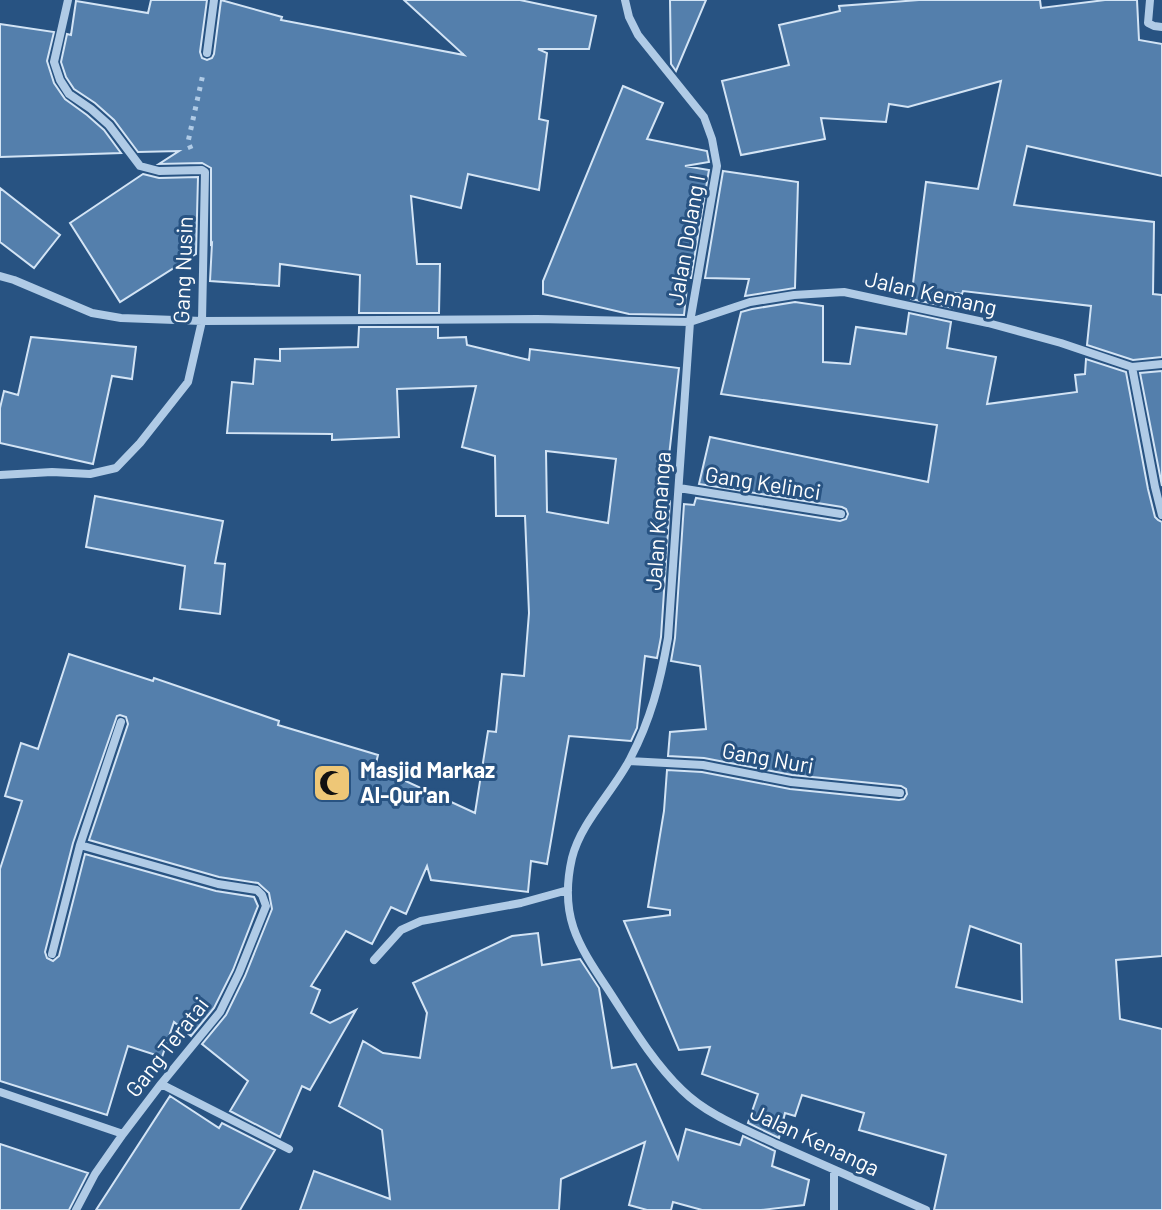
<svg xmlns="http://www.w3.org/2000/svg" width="1162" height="1210" viewBox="0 0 1162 1210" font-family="Barlow,sans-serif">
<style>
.building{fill:#547fac;stroke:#d3e4f5;stroke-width:2;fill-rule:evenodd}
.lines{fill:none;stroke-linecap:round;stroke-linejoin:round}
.path{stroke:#b0cbe6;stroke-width:5;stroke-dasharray:4 6;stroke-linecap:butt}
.minor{stroke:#b0cbe6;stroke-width:8}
.labels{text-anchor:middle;stroke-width:6;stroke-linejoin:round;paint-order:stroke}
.street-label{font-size:22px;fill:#fff;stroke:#285382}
.poi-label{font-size:22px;font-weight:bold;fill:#fff;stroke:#285382;text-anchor:start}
</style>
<rect width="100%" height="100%" fill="#285382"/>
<path class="building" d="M151,0h56l-7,52 2,6 5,2 5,-2 2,-4 7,-54 61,17 -1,3 183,35 -60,-55h116l76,16 -7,33h-51l9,4 -8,66 9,2 -9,69 -71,-16 -7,34 -50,-12 6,68h23l-1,49h-80l1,-38 -80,-11 -1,22 -69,-5 2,-38 -1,1v-76l-9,-5 -43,1 20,-13 -41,1 -24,-32 -19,-17 -21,-14 -8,-12 -5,-15 6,-28 4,1 5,-34 72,12z
M670,0h36l-30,71 -5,-7z
M919,0h121l1,8 64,-8h32l2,40 23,4v132l-135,-30 -13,59 140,17 -1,72 9,1v62l-29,3 -46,-15 4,-39 -128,-15 -1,3 -7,-1 -2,15 -42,-9 15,-117 52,7 23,-108 -93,26 -19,-3 -3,18 -65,-4 4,21 -84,16 -19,-74 67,-16 -10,-40 61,-14 -1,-5z
M0,24l54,8 -7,29 7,22 11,16 22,16 17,15 17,23 -121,4z
M623,86l40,17 -16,36 60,12 2,11 -24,4 24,4 -18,108h-3l-4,37 -55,-1 -86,-20v-13z
M723,171l75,11 -3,106 -50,8 4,-17 -44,-1z
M143,174l16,4 39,-1 -2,77 -76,48 -50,-79z
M0,188l60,47 -26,33 -34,-26z
M795,302l28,4v56l27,2 6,-37 50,7 3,-21 42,9 -4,26 49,9 -9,47 90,-12 -2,-17 10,-1 1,-15 40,13 22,117 7,28 3,3 4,2v434l-46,4 4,59 42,10v181h-228l12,-55 -87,-25 5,-17 -62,-18 -7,21 -10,-3 -6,25 -31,-15 10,-29 -56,-20 8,-27 -31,3 -55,-129 46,-6v-5l-22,-3 16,-96 3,-41 35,2 88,17 109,11 5,-1 3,-5 -1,-5 -5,-3 -109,-11 -88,-17 -36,-2 2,-24 36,-3 -6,-63 -29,-5 4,-23 9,-134 10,1 2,-7 144,23 6,-2 2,-5 -2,-5 -4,-2 -143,-23 11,-47 218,45 9,-57 -216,-31 20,-82 11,-3zM970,926l51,18 1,58 -66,-15z
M359,327h79v11l28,-1 1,8 62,15 1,-11 149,19 -15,132 6,1 -9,136 -4,21 -12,-2 -8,72 -6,13 -62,-5 -22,128 -16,-3 -3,31 -97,-12 -4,-14 -21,48 -15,-7 -19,37 -26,-13 -35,55 9,4 -9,23 19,10 26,-13 -46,80 -8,-4 -22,51 -50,-26 18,-30 -46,-37 24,-29 19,-39 27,-67 -3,-16 -11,-10 -39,-6 -130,-37 39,-116 -2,-7 -6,-2 -3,1 -44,127 -28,109 2,6 6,3 6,-5 26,-102 131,37 38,6 4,9 -25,64 -19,38 -23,28 -17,-14 -12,35 -34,-11 -21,69 -107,-34v-212l22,-68 -17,-5 16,-53 17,6 31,-95 84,27 1,-3 125,43 -1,4 100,30 -3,12 100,46 13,-82 8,1 6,-58 22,2 5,-63 -4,-97h-29l-1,-60 -33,-9 14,-61 -79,3 2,48 -67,3v-6l-105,-1 5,-51 21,2 2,-25 25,2v-12l78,-2zM546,451l70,8 -8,64 -61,-11z
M31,337l105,10 -4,32 -20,-3 -19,88 -93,-21v-35l4,-17 14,4z
M1162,371v115l-22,-113z
M95,496l128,25 -8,42 10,1 -5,50 -40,-5 5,-43 -99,-19z
M538,933l4,32 38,-6 19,29 13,80 24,-4 42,95 8,-30 54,16 3,-9 32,15 -3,15 37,14 -5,25 -43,5h-59l-29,-8 -2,8h-24l-18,-5 16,-63 -84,37 -2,31h-259l14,-39 76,28 -8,-69 -43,-24 24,-65 20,12 37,5 7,-45 -14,-30 99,-47z
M170,1096l49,32 3,-5 53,27 -35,60h-144z
M0,1144l88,29 -19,37h-69z"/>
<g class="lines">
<path class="path" d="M191,149l-3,-7 15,-68"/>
<path class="minor" d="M625,0l4,17 9,18 66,82 8,22 5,27 -27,156 -22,316c-8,45 -17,81 -38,121 -17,33 -49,63 -58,99 -13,57 5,85 35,130 23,35 45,73 75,102 25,25 63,39 94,54 50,22 100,44 150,66
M1150,0l-2,23 6,3 8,1
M207,53l7,-53
M0,276l14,4 78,33 29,5 81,3 335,-2 153,3 60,-20 44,-7 50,-3 144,31 73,20 71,24 30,-3
M1132,367l23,120 7,28
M0,475l52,-3 38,2 26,-6 24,-25 48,-61 14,-61 3,-149 -3,-2 -43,1 -19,-5 -31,-41 -18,-16 -22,-15 -9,-14 -6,-18 14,-62
M679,488l162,26
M629,761l74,4 88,17 109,11
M52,954l28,-109 41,-123
M374,960l27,-30 20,-9 100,-18 47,-13
M161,1084l128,65
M0,1092l123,42
M834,1170v40
M76,1210l19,-36 28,-40 38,-50 59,-72 19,-39 27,-67 -4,-11 -5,-5 -39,-6 -138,-39"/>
</g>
<defs>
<g id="mosque-square" transform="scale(2)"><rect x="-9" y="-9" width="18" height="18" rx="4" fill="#eec777" stroke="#285382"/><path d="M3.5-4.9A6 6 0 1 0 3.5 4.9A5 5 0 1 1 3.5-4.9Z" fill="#111"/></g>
</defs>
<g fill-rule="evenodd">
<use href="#mosque-square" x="332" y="783"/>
</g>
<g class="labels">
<g class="street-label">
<text transform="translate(686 240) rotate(-80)" y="8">Jalan Dolang I</text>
<text transform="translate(183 270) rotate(-88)" y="8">Gang Nusin</text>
<text transform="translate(931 293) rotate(13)" y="8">Jalan Kemang</text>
<text transform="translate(763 483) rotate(9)" y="8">Gang Kelinci</text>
<text transform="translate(658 521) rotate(-86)" y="8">Jalan Kenanga</text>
<text transform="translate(768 758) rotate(10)" y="8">Gang Nuri</text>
<text transform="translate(167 1047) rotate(-52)" y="8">Gang Teratai</text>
<text transform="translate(815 1140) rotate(25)" y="8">Jalan Kenanga</text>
</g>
<g class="poi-label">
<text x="360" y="778">Masjid Markaz<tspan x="360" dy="25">Al-Qur'an</tspan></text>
</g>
</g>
</svg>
